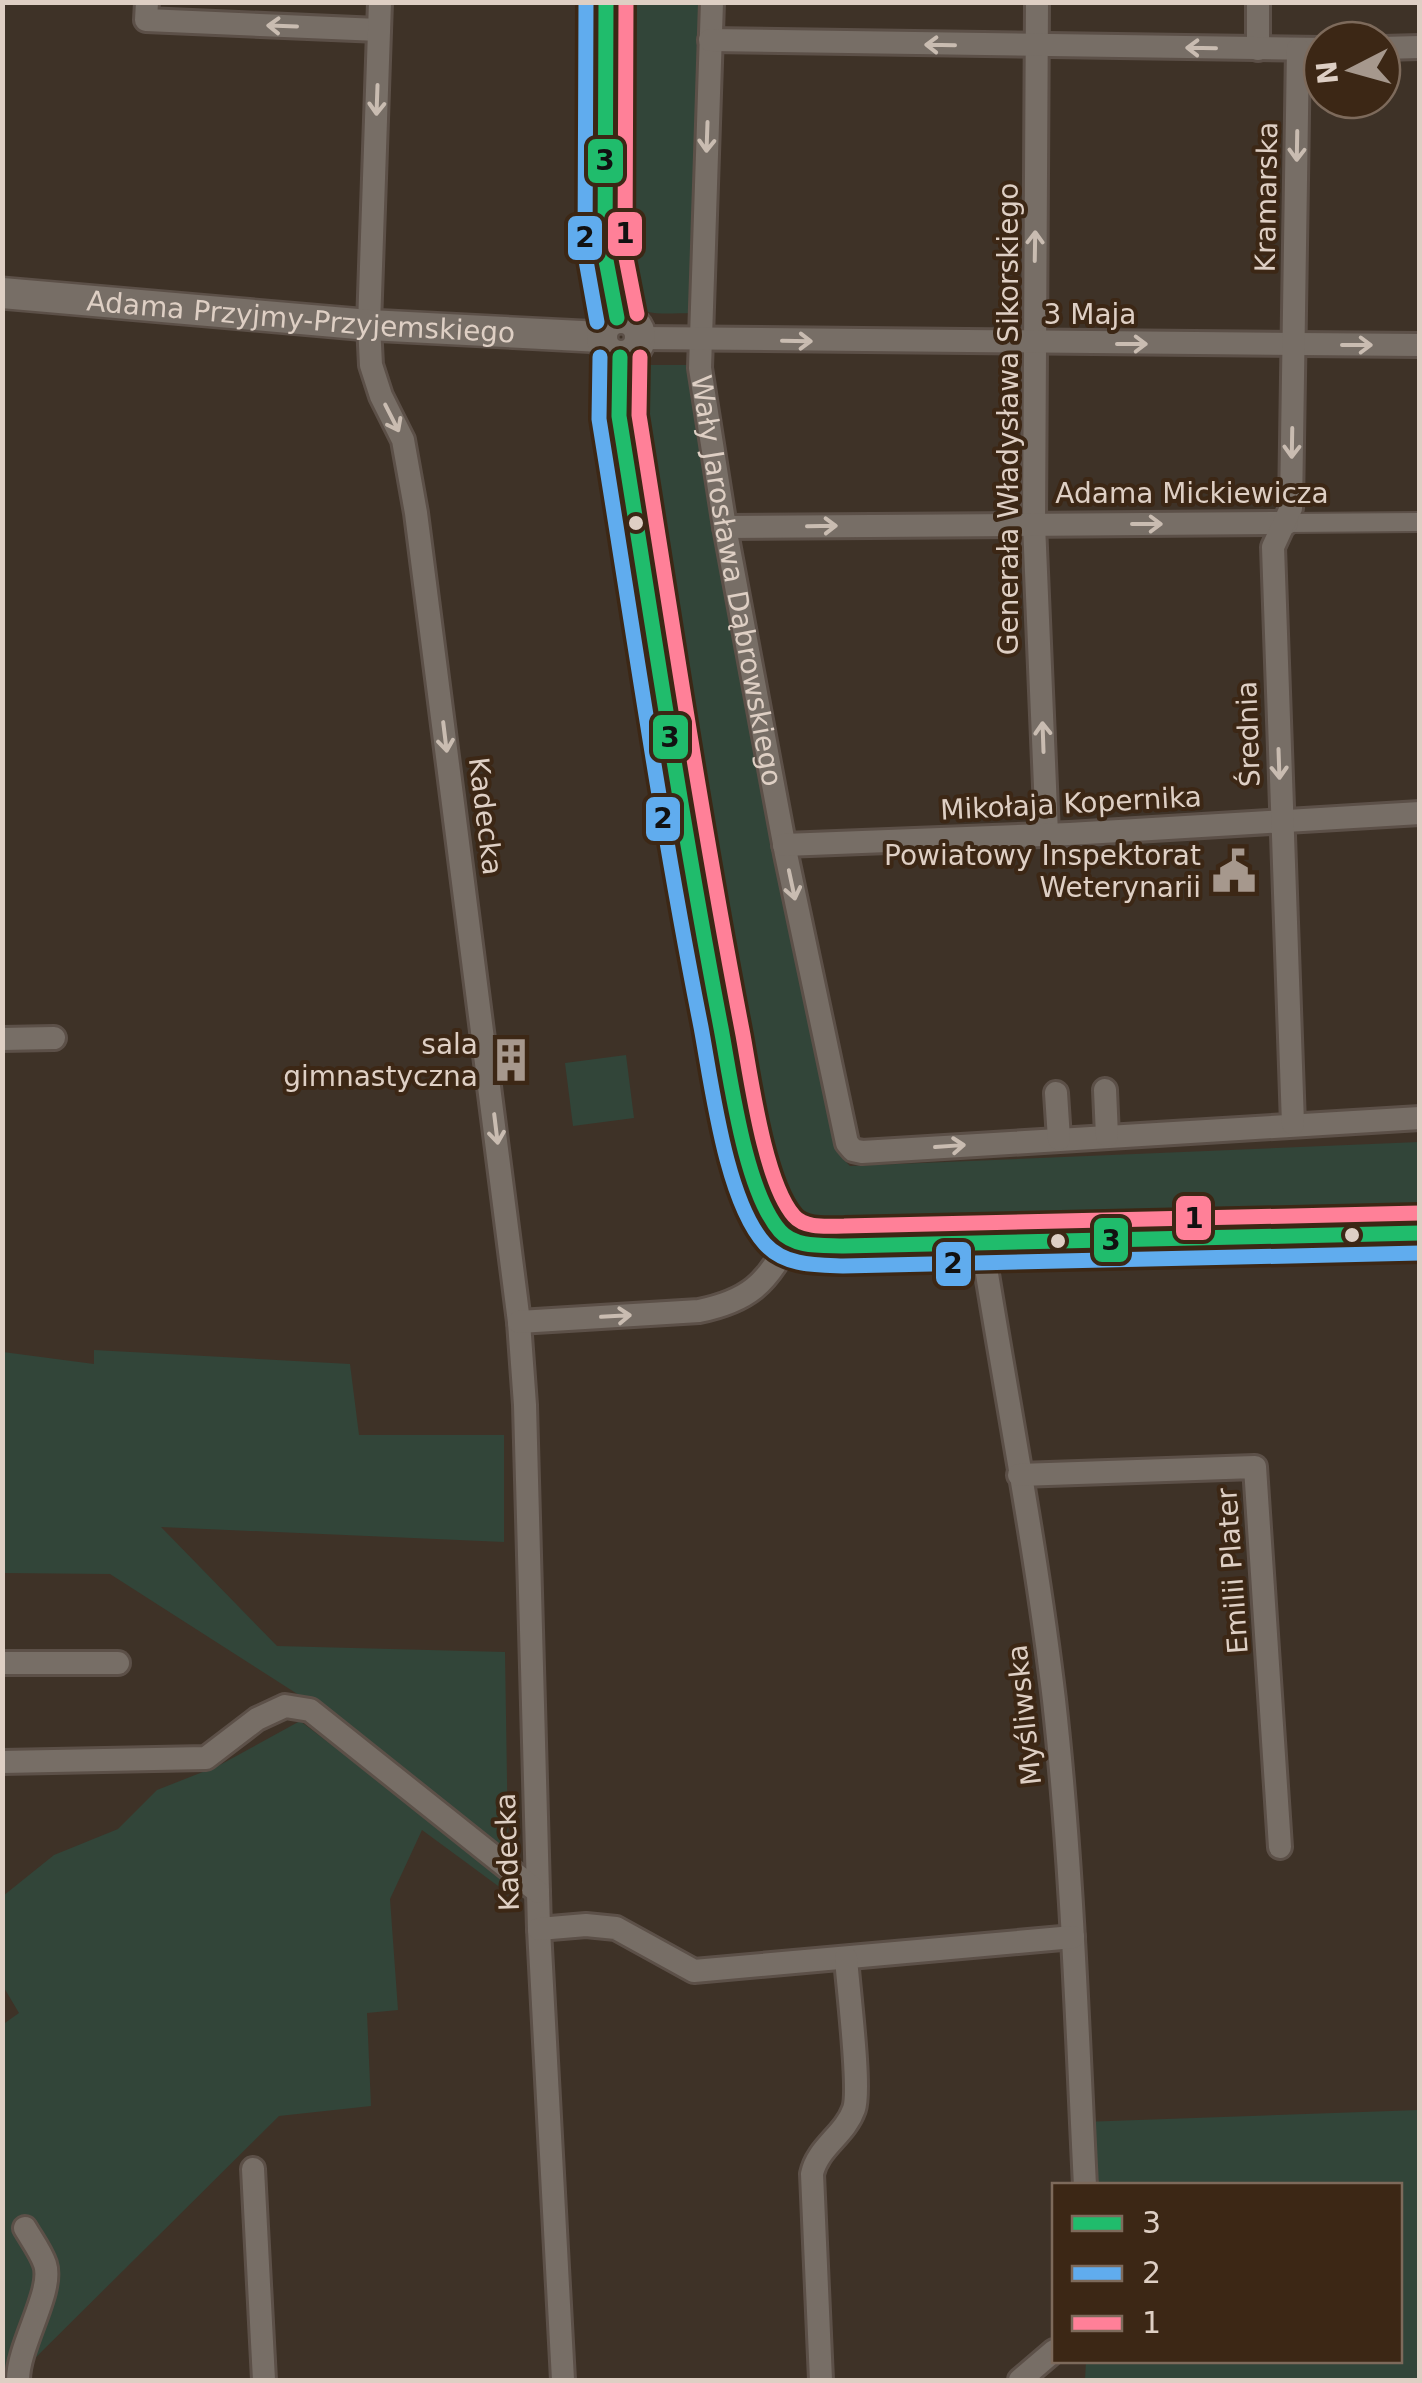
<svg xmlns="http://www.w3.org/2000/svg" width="1422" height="2383" viewBox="0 0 1422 2383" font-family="'DejaVu Sans',sans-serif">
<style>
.green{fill:#324539}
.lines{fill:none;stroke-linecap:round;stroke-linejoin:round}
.pedestrian-casing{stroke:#5c5048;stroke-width:22}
.minor-casing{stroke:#5c5048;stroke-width:28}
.tertiary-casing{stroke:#5c5048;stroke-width:35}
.pedestrian{stroke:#776e66;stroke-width:18}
.minor{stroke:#776e66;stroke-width:22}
.tertiary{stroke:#776e66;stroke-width:30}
.bus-1-casing{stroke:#3c2715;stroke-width:22}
.bus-2-casing{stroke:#3c2715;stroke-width:22}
.bus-3-casing{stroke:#3c2715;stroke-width:22}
.bus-1{stroke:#20bc6c;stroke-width:15}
.bus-2{stroke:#60acee;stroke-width:15}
.bus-3{stroke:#ff8098;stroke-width:15}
.oneway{stroke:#c9bcb1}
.bus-dot{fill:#decfc4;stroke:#3c2715;stroke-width:4}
.labels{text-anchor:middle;stroke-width:8;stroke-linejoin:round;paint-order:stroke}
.street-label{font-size:28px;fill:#decfc4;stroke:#3c2715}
.poi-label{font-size:28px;fill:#decfc4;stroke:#3c2715;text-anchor:end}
.line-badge{stroke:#3c2715;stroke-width:4}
.pale-badge-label{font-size:28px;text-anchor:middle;font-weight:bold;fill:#111}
</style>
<rect width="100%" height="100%" fill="#3e3227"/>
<path class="green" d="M618,3h84l-9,310c-56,1 -56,5 -76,-50z
M648,365h45l25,164 114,605 9,23 9,9 569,-24v75l-571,17c-48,-4 -58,-6 -76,-52l-57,-253 -86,-533 9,-1 -1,-18z
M626,1055l8,63 -61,8 -8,-63z
M94,1350l256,14 9,71h145v107l-343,-15 116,119 228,6 3,191 -16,4 -179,-143 -203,-130 -107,-1v-221l91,12z
M300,1721l209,156v17l-87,-64 -32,69 8,111 -31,3 4,93 -92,10 -266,264h-11v-355l17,-12 -16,-27v-90l51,-41 64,-26 39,-39 61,-24z
M1419,2110v270h-334l1,-19 314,-1v-174l-315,-1 -3,-63z"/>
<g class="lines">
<g class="pedestrian-casing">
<path id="pedestrian" d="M1287,523l133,-1"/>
</g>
<g class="minor-casing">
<g id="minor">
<path d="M147,2l-1,18 233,10"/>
<path d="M380,2l-11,323 2,40 10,31 22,44 13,73 103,809 6,83 14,524 24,451"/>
<path id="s1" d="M712,2l-12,366 25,159 61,327 61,289 6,7 9,2 558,-34"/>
<path d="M1037,2l-3,522 13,310"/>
<path d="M1258,2v47"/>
<path d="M710,40l612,9"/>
<path d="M1382,48l38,-1"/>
<path d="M640,338l780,7"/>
<path d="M725,527l562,-4"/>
<path d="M784,845l285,-11 351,-21"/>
<path d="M2,1039l52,-1"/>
<path d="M1105,1090l2,46"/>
<path d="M1056,1093l3,46"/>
<path d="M1293,1124l-20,-577 18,-39 7,-459"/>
<path d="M982,1243c24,152 54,304 72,457 18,162 23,324 31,486"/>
<path d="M519,1322l180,-11c49,-10 68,-27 91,-72"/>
<path d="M1019,1475l236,-8 25,380"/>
<path d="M2,1663h116"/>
<path d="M2,1762l204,-4 51,-39 28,-13 25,4 228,182"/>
<path d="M539,1929l47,-4 30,3 78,43 379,-34"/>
<path d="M253,2169l11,211"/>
<path d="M18,2380c0,-35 36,-89 27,-116 -4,-12 -13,-24 -20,-36"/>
<path d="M821,2380l-9,-206c5,-26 33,-39 42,-65 7,-20 -6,-122 -8,-151"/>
<path d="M1020,2380l34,-29"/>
</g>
</g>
<g class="tertiary-casing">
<g id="tertiary">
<path d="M606,2l-1,253 12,63"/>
<path id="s2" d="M2,293l367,32 232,12"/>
<circle cx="621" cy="337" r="19"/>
<path d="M620,357l-1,59c35,214 65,430 108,642 9,42 25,143 53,173 16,17 43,14 64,15l576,-13"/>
</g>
</g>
<use href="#pedestrian" class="pedestrian"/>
<use href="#minor" class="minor"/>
<use href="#tertiary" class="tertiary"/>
<g class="bus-1-casing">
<path id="bus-1" d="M606,2l-1,253 12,63
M620,357l-1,59c33,204 63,409 102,612 10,53 24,163 59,203 15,17 43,14 64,15l576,-13"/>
</g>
<g class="bus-2-casing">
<path id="bus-2" d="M586,2l-1,253 12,67
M600,357l-1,62c33,203 62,407 102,608 11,59 25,174 64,217 20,22 51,21 78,22l577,-13"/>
</g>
<g class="bus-3-casing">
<path id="bus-3" d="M626,2l-1,251 12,61
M640,357l-1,58c33,206 64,414 104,620 8,44 22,148 51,181 11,13 34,10 50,10l576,-13"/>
</g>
<use href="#bus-1" class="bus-1"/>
<use href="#bus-2" class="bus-2"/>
<use href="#bus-3" class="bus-3"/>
</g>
<defs><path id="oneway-shaft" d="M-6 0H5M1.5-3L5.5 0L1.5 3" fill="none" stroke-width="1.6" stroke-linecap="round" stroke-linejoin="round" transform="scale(2.5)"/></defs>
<g class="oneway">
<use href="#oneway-shaft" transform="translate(282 26) rotate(-178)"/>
<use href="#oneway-shaft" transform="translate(940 45) rotate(-179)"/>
<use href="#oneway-shaft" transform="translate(1201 48) rotate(-179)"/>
<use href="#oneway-shaft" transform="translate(377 100) rotate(92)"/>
<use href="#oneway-shaft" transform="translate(707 137) rotate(92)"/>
<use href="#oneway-shaft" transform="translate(1297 146) rotate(91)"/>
<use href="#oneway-shaft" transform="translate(1035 246) rotate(-89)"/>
<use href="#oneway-shaft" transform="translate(797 341) rotate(1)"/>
<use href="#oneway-shaft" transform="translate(1132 344)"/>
<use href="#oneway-shaft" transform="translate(1357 345)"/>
<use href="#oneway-shaft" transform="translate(392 418) rotate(63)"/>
<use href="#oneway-shaft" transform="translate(1292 443) rotate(91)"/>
<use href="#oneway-shaft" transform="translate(1147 524)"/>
<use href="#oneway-shaft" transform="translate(822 526) rotate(-1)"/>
<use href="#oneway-shaft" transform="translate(445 737) rotate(83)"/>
<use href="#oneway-shaft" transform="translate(1043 737) rotate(-92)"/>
<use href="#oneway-shaft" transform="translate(1279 764) rotate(88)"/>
<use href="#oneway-shaft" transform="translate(792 885) rotate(78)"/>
<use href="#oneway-shaft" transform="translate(496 1129) rotate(83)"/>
<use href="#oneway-shaft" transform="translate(950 1146) rotate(-4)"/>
<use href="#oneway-shaft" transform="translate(616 1316) rotate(-3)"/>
</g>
<defs>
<g id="civic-bare" transform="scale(3.45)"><path d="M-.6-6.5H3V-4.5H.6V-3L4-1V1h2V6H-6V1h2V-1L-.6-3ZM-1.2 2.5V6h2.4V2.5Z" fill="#a6988d" stroke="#3c2715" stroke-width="2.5" paint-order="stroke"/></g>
<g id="building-bare" transform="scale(3.45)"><path d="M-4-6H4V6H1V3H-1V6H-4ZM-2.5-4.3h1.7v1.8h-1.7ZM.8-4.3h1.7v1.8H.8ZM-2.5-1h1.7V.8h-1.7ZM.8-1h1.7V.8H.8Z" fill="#a6988d" stroke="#3c2715" stroke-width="2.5" paint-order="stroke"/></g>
</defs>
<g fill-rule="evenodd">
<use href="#civic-bare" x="1234" y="871"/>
<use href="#building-bare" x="511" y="1060"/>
</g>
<g class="bus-dot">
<circle cx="636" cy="523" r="9"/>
<circle cx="1352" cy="1235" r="9"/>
<circle cx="1058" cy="1241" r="9"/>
</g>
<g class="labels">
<g class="street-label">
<text transform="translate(1266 197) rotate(-89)" y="10">Kramarska</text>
<text x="1090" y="324">3 Maja</text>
<text dy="10" stroke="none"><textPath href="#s2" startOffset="300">Adama Przyjmy-Przyjemskiego</textPath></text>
<text transform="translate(1008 419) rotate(-90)" y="10">Generała Władysława Sikorskiego</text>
<text x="1192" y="503">Adama Mickiewicza</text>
<text dy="10" stroke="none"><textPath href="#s1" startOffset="582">Wały Jarosława Dąbrowskiego</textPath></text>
<text transform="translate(1248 734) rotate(-92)" y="10">Średnia</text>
<text transform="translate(1071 803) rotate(-3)" y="10">Mikołaja Kopernika</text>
<text transform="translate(486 816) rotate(83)" y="10">Kadecka</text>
<text transform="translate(1232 1571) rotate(-94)" y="10">Emilii Plater</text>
<text transform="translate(1024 1715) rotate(-96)" y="10">Myśliwska</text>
<text transform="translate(507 1852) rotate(-92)" y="10">Kadecka</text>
</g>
<g class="poi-label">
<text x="1201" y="865">Powiatowy Inspektorat<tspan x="1201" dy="32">Weterynarii</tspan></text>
<text x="478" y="1054">sala<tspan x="478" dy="32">gimnastyczna</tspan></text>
</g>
</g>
<g class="line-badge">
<rect x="586" y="137" width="39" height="48" rx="10" fill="#20bc6c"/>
<rect x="606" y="210" width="38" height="48" rx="10" fill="#ff8098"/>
<rect x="566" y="214" width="38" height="48" rx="10" fill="#60acee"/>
<rect x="651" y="713" width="39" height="48" rx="10" fill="#20bc6c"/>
<rect x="644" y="795" width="38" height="48" rx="10" fill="#60acee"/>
<rect x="1174" y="1194" width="39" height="48" rx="10" fill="#ff8098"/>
<rect x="1092" y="1216" width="38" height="48" rx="10" fill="#20bc6c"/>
<rect x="934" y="1240" width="39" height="48" rx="10" fill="#60acee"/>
</g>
<g class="pale-badge-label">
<text x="605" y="170">3</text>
<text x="625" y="243">1</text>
<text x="585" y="247">2</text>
<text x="670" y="747">3</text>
<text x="663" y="828">2</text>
<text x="1194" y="1228">1</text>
<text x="1111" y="1250">3</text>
<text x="953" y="1273">2</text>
</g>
<rect width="1422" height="2383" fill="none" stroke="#decfc4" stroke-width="10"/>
<rect x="1052" y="2183" width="350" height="180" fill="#3c2715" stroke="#7d6a5b" stroke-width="2.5"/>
<rect x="1072" y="2216" width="50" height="15" fill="#20bc6c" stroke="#7d6a5b" stroke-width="2.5"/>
<text x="1142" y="2233" font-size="30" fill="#decfc4">3</text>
<rect x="1072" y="2266" width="50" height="15" fill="#60acee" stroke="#7d6a5b" stroke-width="2.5"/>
<text x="1142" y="2283" font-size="30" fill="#decfc4">2</text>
<rect x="1072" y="2316" width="50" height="15" fill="#ff8098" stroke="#7d6a5b" stroke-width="2.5"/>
<text x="1142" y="2333" font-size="30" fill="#decfc4">1</text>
<g transform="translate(1352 70) rotate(264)"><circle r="48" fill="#3c2715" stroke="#7d6a5b" stroke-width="2.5"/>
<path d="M0-8L18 38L0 25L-18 38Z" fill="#a6988d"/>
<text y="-15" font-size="28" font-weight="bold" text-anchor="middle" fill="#decfc4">N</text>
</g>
</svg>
